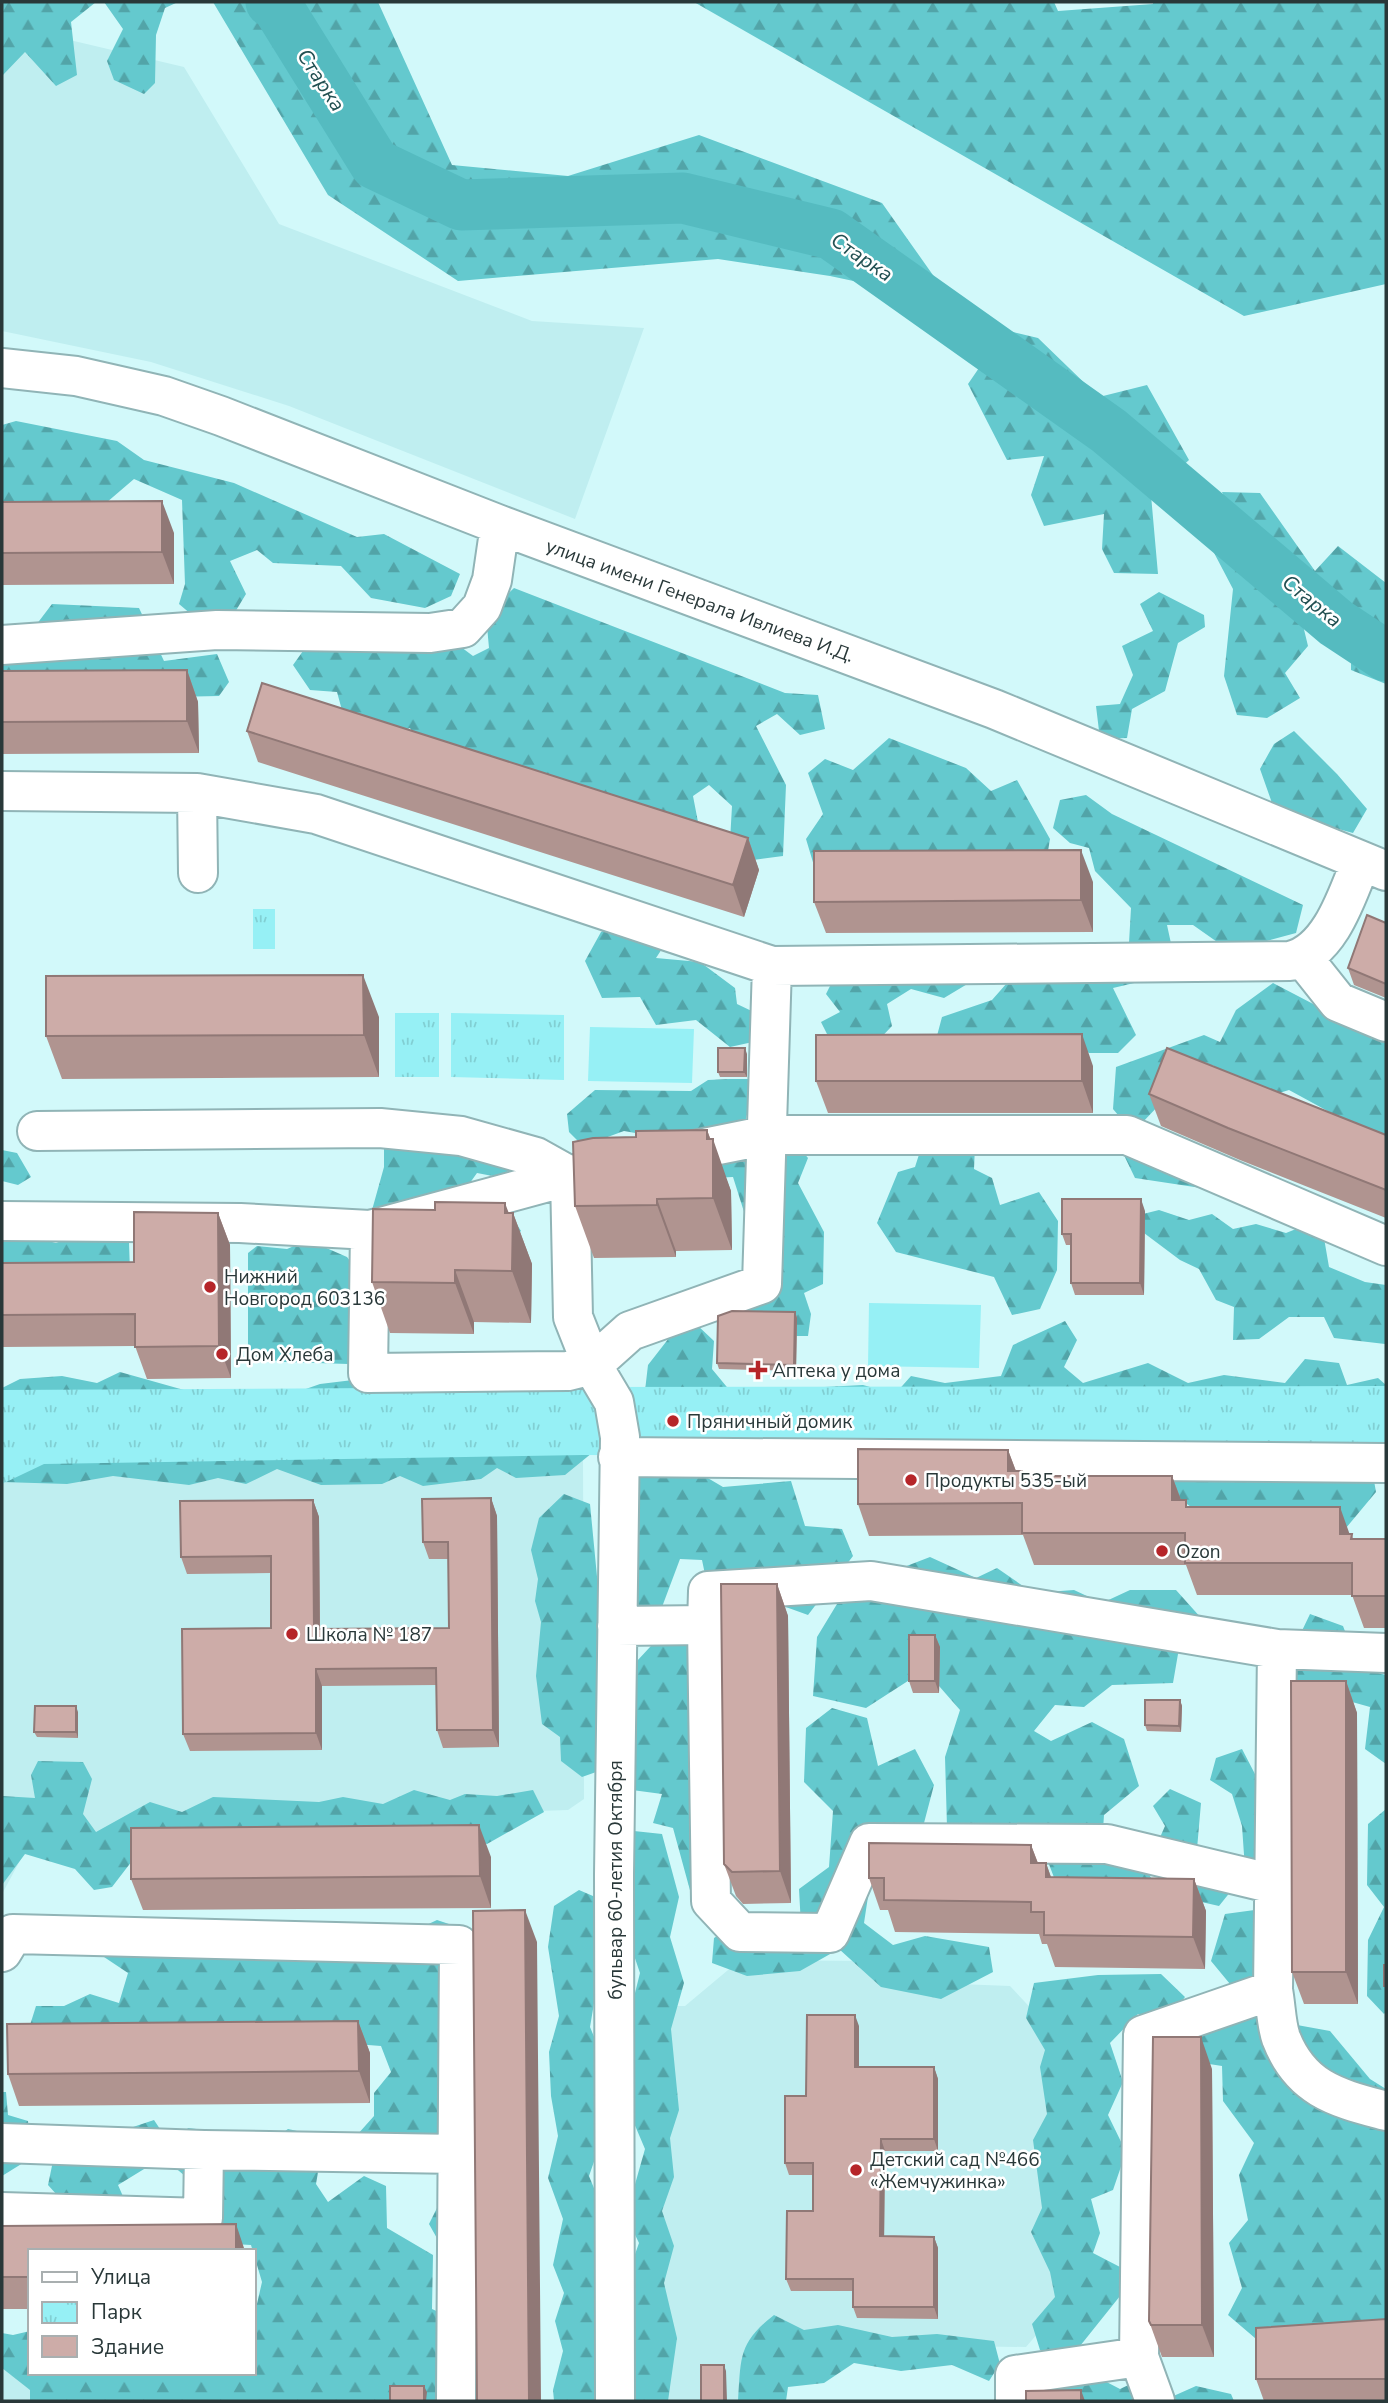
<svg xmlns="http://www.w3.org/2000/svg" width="1388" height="2403" viewBox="0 0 1388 2403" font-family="'Nunito Sans',sans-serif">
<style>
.built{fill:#bfeef0}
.forest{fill:url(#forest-firs)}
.park{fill:url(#park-tufts)}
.garden{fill:#96f0f5}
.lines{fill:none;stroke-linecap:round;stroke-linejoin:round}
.river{stroke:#55bbc0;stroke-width:51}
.minor-casing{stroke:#90b4b6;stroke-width:42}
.minor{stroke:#fff;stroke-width:38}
.wall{fill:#b09490}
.shaded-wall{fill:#907876}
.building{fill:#cdaca8;stroke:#907876;stroke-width:2}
.poi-dot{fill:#b62529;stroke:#fff;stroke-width:2.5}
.labels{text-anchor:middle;stroke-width:5;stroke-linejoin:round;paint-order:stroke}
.street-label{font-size:19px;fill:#293839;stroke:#fff}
.poi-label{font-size:19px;fill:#293839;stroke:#fff;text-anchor:start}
.water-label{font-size:21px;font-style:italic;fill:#225052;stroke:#fff}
</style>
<defs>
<pattern id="forest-firs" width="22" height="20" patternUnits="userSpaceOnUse" patternTransform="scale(1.75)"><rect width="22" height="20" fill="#64c9ce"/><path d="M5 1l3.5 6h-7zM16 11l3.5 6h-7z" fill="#52a4a8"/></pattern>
<pattern id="park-tufts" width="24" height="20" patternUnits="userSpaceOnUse" patternTransform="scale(1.75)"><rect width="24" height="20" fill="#96f0f5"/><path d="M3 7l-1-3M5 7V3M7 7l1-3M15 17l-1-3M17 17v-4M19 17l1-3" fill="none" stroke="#81cfd3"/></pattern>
</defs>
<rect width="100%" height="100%" fill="#d2f9fa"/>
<path class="built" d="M2,24l182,43 95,157 253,97 112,7 -69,191 -286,-113 -138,-44 -149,-31z
M583,1455l1,344 -16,11 -426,15 -113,19 -27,50v-410l42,-20z
M740,1960l136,1 6,20 128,5 47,50 5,269 -36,42 -263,-4 -2,58h-110l2,-395h32z
M2,2354l28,19 25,28h-53z"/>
<path class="forest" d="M2,2h94l-25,20 6,53 -21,11 -31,-34 -23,24z
M104,2h74l-13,6 -9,27 -1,48 -11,11 -30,-14 -7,-19 16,-32z
M213,2h165l74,163 116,11 131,-41 183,68 70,99 -122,-26 -112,-17 -260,22 -130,-86z
M694,2h360l4,9 95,-7v-2h233v282l-142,32z
M1005,330l33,8 61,59 48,-12 42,75 -38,35 7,79 -44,-1 -12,-24 2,-35 -60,12 -13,-31 13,-39 -37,4 -39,-76z
M16,421l101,20 27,19 90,23 123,54 27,-3 76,40 -9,22 -26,12 -54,-10 -30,-32 -68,-3 -16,-13 -27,11 16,33 -17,28 -31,-2 -19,-16 6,-20 -3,-84 -48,-21 -49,42 -83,3v-99z
M1222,492l38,1 55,78 23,-25 48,37v101l-35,-14v-24l-50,-29 7,29 -23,27 15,25 -33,20 -30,-3 -13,-39 9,-87 -21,-40 21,-30z
M514,588l271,105 33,2 7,34 -25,6 -23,-21 -21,12 30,59 -3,71 -30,4 -23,-19 2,-35 -23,-21 -16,11 5,26 -277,-73 -11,-21 -24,8 -40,-11 -9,-33 -27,-2 -17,-25 15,-21 129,-15 36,27 16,-8 -3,-33z
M1159,592l45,23 1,12 -27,16 -13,48 -33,18 -5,29 -27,1 -4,-33 24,-2 13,-29 -11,-29 31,-15 -13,-27z
M52,604l87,4 25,53 53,-7 12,28 -10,14 -48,1 -169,-13v-54l28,3z
M1294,731l43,43 30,35 -14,24 -44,-12 -37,-18 -12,-34 14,-25z
M889,738l77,30 25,23 26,-11 33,59 -3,18 -232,12 -9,-30 17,-25 -15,-41 17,-14 28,11z
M1086,795l26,19 191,91 -7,28 -66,18 -37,-26h-26l5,23 -21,31 -38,9 23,47 -18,18h-29l-25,-18 -130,12 8,-30 50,-17 36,-41 55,11 46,-27 2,-35 -36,-37 -6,-23 -19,-5 -17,-15 7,-28z
M638,909l27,35 -9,14 44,4 35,26 2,16 23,11 2,25 -32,7 -34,-27 -40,5 -16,-28 -38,1 -17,-37 16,-29z
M979,977l-35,21 -33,-9 -24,15 5,22 -22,23 -39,-7 -10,-20 19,-10 -14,-18 8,-16z
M1273,983l113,59v95l-39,4 -12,-26 -46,-25 -26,8 -40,-15 -10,-18 -44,9 -9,30 -19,20 68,49 -8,15 -66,-10 -14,-29 8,-21 -16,-19 3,-42 88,-32 16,7 16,-32z
M729,1079h23l-1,21 -6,22 -13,-1 -9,13 -37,8 -62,-11 -41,15 -14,-14 -2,-18 28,-24 96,1 17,-11z
M923,1142l52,4 -1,23 18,9 8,27 39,-13 19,29 -1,49 -17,39 -28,6 -18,-38 -98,-25 -19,-29 21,-51 17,-5z
M384,1144l64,6 65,14 -10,14 -26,-5 -15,21 46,16 13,21 -22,20 -137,-5 22,-79z
M797,1145l11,13 -10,25 26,49 -1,52 -19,9 7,21 -3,22h-46l-53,-17 32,-23 20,-65 -16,-16 -12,-38 -63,3 45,-29 36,12z
M2,1150l15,3 14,24 -13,8 -16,-4z
M1159,1210l30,10 23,-6 21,15 23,-5 30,9 20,-8 18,13 5,29 36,15 21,3v82l-1,-23 -51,-6 -10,-21h-35l-30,22 -26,1 1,-33 -18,-7 -17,-31 -19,-9 -40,-30 -1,-15z
M98,1227l31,16 1,29 -128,13v-54l4,-1 50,13z
M308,1240l39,17 29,38 1,61 -29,8 -63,-2 -35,-5 -2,-13v-91l9,-7 30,3z
M1065,1321l12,19 -13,27 19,16 65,-20 40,20 36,-8 61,8 20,-24 34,4 8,22 31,-7 8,7v71l-16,2 6,34 -30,36 -137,-8 -29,-21 -539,-74 7,-60 21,-27 27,-14 18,17 -2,28 19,23 132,-7 32,9 16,-18 34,7 56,-7 12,-31z
M120,1372l64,18 99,7 37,-13 33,-4 239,73 -27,22 -49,3 -19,-10 -16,11 -58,7 -23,-10 -18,8 -61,1 -44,-16 -31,15 -28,-6 -29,7 -76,-9 -46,8 -65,-2v-94l18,-9 42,-3 35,7z
M649,1464l40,3 34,20 68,-6 14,45 37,3 11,27 -45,59 -25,-9 -71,2 -10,-48 -22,-1 -21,56 -34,-8 2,-122z
M564,1494l26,10 11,114 -2,153 -17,6 -21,-16 -1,-24 -18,-13 -6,-48 5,-54 -6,-21 3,-22 -7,-29 8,-32z
M930,1557l46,21 21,-10 36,25 41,-3 28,13 28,-13h46l26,29 -24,35 -5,29 -61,2 -28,22 -29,-2 -21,26 17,10 41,-19 32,17 15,47 -35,29 -3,45 41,2 16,28 -100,-2 -11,-29 -100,-32 -2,-70 15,-47 -35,-40 -59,38 -53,-12 4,-59 20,-33 66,-7 1,-30z
M1310,1614l33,12 16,42 27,7v89l-21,-15 5,-42 -57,-16 -21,29 -5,-58z
M663,1633l36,12 -5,260 -21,-77 -20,-5 9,-29 -30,-4 -8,-115z
M832,1708l35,10 11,48 37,-17 19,36 -10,38 -53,54 -7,46 29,22 32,-9 64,11 4,25 -52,27 -60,-12 -42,-38 -39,22 -53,5 -35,-13 2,-25 30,-19 57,7 -2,-37 30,-22 4,-56 -29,-29 2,-54z
M1242,1749l56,108 -53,12 -3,-43 -10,-32 -22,-14 6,-22z
M38,1761l45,1 9,17 -9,35 13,18 54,-30 32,10 31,-15 106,5 24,-5 40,7 31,-14 36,10 15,-6 32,2 36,-6 11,22 -57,32 -28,-7 -317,11 -30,39 -18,3 -19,-21 -50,-15 -23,31v-89l33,2 -4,-23z
M1170,1789l31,14 -4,46 38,37 -16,20 -44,-10 -17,-54 7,-16 -12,-20z
M1386,1809v203l-2,2 -17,-18 1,-56 16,-33 -17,-22 1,-61z
M634,1831l28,3 17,63 -9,40 14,46 -13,46 8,81 -9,28 4,39 -12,34 12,35 -10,37 13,55 -9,63h-43l-1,-116 15,-42 -13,-27 19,-67 -17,-40 1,-92 11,-44 -14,-41v-77z
M579,1890l21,9 4,45 -14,83 14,34 1,69 -16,46 16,39 -4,186h-47l-1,-11 10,-39 -8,-30 9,-28 -11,-28 10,-46 -15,-41 10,-42 -7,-40 -2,-44 10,-36 -11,-69 6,-41z
M1262,1909l35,116 33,6 40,48 16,10v245l-124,10 -34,-29 14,-27 -13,-45 19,-23 -9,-45 15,-32 -31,-42 -1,-35 -32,-5 14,-61 26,-16 -19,-23 14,-47z
M437,1920l30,10 16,347 -13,20 -41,-73 19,-38 -25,-26 -66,-25 17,-19v-23l17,-21 -10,-26 -90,-7 -265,-1 10,-32h28l26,-12 29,9 9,-30 -33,-22 259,-14 22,-15 29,13z
M1161,1974l24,23 -20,26 -27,-9 -28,29 13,39 -15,33 18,37 -13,38 -22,9 9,34 -7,20 27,14v29l-44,55 -36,-1 -8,-26 23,-27 -5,-25 -19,-40 11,-24 -9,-68 14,-26 -7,-47 5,-17 -19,-32 8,-35 64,-8z
M2,2092h4l2,23 20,6 3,37 -29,18z
M154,2120l14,21 -19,25 -31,19 11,25 4,41 -67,-46 -18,-20 10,-48 30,-12 24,9z
M188,2128l58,7 15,13 27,-19 36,8 -8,47 12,18 36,-26 22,10 1,42 46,27 -1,54 39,18 9,51 -10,23h-440v-11l-28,-22v-35l11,2 17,-4v42h224v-56l8,-35 -11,-37 -36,-2 -30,-67 -19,-16z
M774,2315l30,15 34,-5 54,12 45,-3 57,7 6,23 -11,17 -37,-16 -51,6 -47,-8 -30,20 -36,4 -2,14h-48c3,-43 0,-58 36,-86z
M1095,2376l25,13 19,-9 30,18 27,-12 35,8 3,7h-208l1,-15z"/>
<path class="park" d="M253,909h22v40h-22z
M395,1013h44v64h-44z
M451,1013l113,2v65l-113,-3z
M1386,1386v73l-803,-4 -539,9 -42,20v-94l579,-3z"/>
<path class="garden" d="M590,1027l104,2 -2,54 -104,-2z
M869,1303l112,2 -2,63 -111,-2z"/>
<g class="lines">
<path class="river" d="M271,2l6,4 98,158 86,41 222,-7 148,36 278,197 227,192 50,33"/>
<g class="minor-casing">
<path id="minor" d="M2,368l74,8 88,20 57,20 279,109 494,184 392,162
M2,645l215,-15 213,3 33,-5 19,-21 10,-27 8,-55
M2,791l195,2 119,21 456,152 518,-5c40,-9 57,-65 71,-100
M197,793l1,80
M1303,958l35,44 48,20
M37,1131l343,-3 81,8 75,21 34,19 3,141 19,48 22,37 6,35 -6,437 1,527
M664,1156l104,-21h359l259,111
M2,1221l238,2 130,7 211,-57
M370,1230l-2,143 200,-2 24,-6 38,-34 132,-47 10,-318
M618,1457l768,6
M707,1625l1,-34 163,-10 406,68 109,4
M617,1626l90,-1 4,276 29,31 90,1 39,-90 238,1 167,40
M1277,1649l-4,341c3,15 3,34 8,48 20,52 57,60 105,73
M2,1952l11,-18 446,11 -3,456
M2,2143l202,7 255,4
M2,2212l201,6 1,-68
M1015,2401v-26l124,-18
M1155,2401l-16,-44 4,-322 130,-45"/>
</g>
<use href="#minor" class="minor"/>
</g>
<path class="wall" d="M2,502l172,31v51l-172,1z
M187,670l11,32 1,51 -197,1v-83z
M247,731l501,107 11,32 -15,47 -486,-155z
M1093,882v50l-267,1 -12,-31z
M1386,923v75l-32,-13 -6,-17z
M379,1017v60l-317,2 -16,-43z
M747,1054v23h-27l-2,-5z
M1093,1066v47h-265l-12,-32z
M1149,1094l237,41v83l-146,-58 -79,-34z
M707,1130l24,61 1,59 -56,1v6l-82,1 -19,-52 61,-69z
M1145,1211l-1,84h-69l-4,-12v-38h-5l-4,-11z
M218,1213l12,32 1,133 -84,1 -12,-33 -133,1v-84l132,-1z
M508,1213h5l19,51 -1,59 -57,-1v12l-84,-1 -18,-51z
M795,1312l2,6 -1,53 -77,-2 -2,-6z
M1008,1450l8,21 8,5h148l9,24 7,7 164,27 1,5h33v89h-22l-12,-33h-155l-11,-30h-152l-11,-30 -154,1 -11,-32z
M491,1498l6,18 2,231 -56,1 -6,-18v-45l-115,1v64l-132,1 -7,-17 88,-106v-55l-84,1 -6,-17 132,-57 6,17 1,112 129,-1 -1,-69h-19l-6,-17z
M777,1584l11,32 3,287 -48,1 -7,-8 -12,-32z
M935,1635l5,12 -1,46h-26l-4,-12z
M1346,1681l11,32 1,291h-54l-12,-32z
M1180,1700l2,6 -1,26 -34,-1 -2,-6z
M78,1712v26l-41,-1 -3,-5z
M1031,1845l7,18h8l5,14 143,2 12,32 -1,58 -150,-2 -8,-23h-5l-3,-10 -144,-2 -7,-22h-8l-11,-32z
M491,1857v51l-348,2 -12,-31z
M358,2021l12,32v50l-351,3 -11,-32z
M859,2026v41h75l4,12v72h-53l-1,86h50l4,11v71l-81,-1 -4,-11v-16h-62l-5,-12 27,-68v-36h-24l-4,-12 21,-67z
M1212,2069l2,288h-52l-13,-36z
M2,2226l28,25v58h-28z
M1386,2319v82h-122l-8,-22z"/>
<path class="shaded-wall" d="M162,501l12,32v51l-12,-32z
M187,670l11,32 1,51 -12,-32z
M748,838l11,32 -15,47 -11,-32z
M1081,850l12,32v50l-12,-32z
M363,975l16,42v60l-15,-42z
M1082,1034l11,32v47l-11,-32z
M745,1048l2,6v23l-3,-5z
M707,1130l6,17v-8l18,52 1,59 -19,-52 -6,-59z
M657,1199l19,52v6l-19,-52z
M1141,1199l4,12 -1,84 -4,-12z
M505,1203l8,21v-11l19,51 -1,59 -19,-52 -7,-58z
M218,1213l12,32 1,133 -12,-32z
M455,1270l19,52v12l-19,-51z
M795,1312l2,6 -1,53 -2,-6z
M1008,1450l12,32 -12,-11z
M1172,1476l12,32 -12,-8z
M491,1498l6,18 2,231 -6,-17z
M313,1500l6,17 1,130 -6,-18z
M1340,1507l11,31 -11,-4z
M777,1584l11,32 3,287 -11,-32z
M935,1635l5,12 -1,46 -4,-12z
M316,1669l6,17v64l-6,-17z
M1346,1681l11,32 1,291 -12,-32z
M1180,1700l2,6 -1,26 -2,-6z
M76,1706l2,6v26l-2,-6z
M479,1825l12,32v51l-11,-32z
M1031,1845l12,32 -12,-14z
M1046,1863l11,32 -11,-18z
M1194,1879l12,32 -1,58 -12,-32z
M525,1910l12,32 4,459h-12z
M855,2015l4,11v53l-4,-12z
M358,2021l12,32v50l-11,-32z
M1201,2037l11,32 2,288 -12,-32z
M934,2067l4,12v72l-4,-12z
M881,2139l4,12 -1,97 -4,-12z
M236,2224l9,27h-9z
M934,2237l4,11v71l-4,-12z
M724,2365l2,6 1,30h-3z
M424,2386l3,6 -1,9h-2z
M1081,2390l4,11h-4z"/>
<path class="building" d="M162,501v51l-160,1v-51z
M187,670v51l-185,1v-51z
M262,683l486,155 -15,47 -486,-154z
M1081,850v50l-267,2v-51z
M1367,915l19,8v61l-38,-16z
M363,975l1,60 -318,1v-60z
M1082,1034v47h-266v-46z
M718,1048h27l-1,24h-26z
M1167,1048l219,87v55l-158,-62 -79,-34z
M707,1130v9h6v59l-56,1v6l-82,1 -2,-64 20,-4 43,-1v-6z
M1062,1199h79l-1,84h-69v-49h-9z
M435,1202l70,1v10h8l-1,58 -57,-1v13l-83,-1 1,-73 62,1z
M134,1212l84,1 1,133 -84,1v-33l-133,1v-52l132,-1z
M732,1311l63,1 -1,53 -77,-2 1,-47z
M858,1449l150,1v21h14l1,5h149v24h14v7h154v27h12l-1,5h35v57h-34v-33h-167v-30h-163v-30l-164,1z
M491,1498l2,232h-56l-1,-62 -120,1v64l-133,1 -1,-105 89,-1v-72l-90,1 -1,-56 133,-1 1,129 135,-1 -1,-86h-25l-1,-43z
M721,1584h56l3,287 -48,1 -8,-8z
M909,1635h26v46h-26z
M1291,1681h55v291h-54z
M1145,1700h35l-1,26 -34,-1z
M35,1706h41v26h-42z
M479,1825l1,51 -349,3v-51z
M869,1843l162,2v18h15v14l148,2 -1,58 -149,-2v-23h-13v-10l-147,-2v-22h-15z
M525,1910l4,491h-52l-4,-490z
M1384,1965h2v21h-2z
M807,2015h48v52h79v72h-53l-1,97 54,1v70h-81v-28h-67l1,-68h26v-48h-28v-67h21z
M358,2021l1,50 -351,3 -1,-50z
M1153,2037h48l1,288h-51l-2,-4z
M236,2224v27h-206v26h-28v-51z
M1386,2319v60h-130v-51z
M701,2365h23v36h-23z
M390,2386h34v15h-34z
M1081,2390v11h-55v-10z"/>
<g class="poi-dot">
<circle cx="210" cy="1287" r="7"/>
<circle cx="222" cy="1354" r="7"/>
<path d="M754.5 1359.5h7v7h7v7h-7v7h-7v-7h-7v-7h7z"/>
<circle cx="673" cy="1421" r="7"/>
<circle cx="911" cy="1480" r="7"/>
<circle cx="1162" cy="1551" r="7"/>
<circle cx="292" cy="1634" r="7"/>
<circle cx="856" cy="2170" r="7"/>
</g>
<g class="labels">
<g class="street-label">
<text transform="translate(700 600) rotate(20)" y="7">улица имени Генерала Ивлиева И.Д.</text>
<text transform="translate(615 1880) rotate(-90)" y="7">бульвар 60-летия Октября</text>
</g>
<g class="poi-label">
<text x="224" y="1283">Нижний<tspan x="224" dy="22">Новгород 603136</tspan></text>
<text x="236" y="1361">Дом Хлеба</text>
<text x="772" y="1377">Аптека у дома</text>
<text x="687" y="1428">Пряничный домик</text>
<text x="925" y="1487">Продукты 535-ый</text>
<text x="1176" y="1558">Ozon</text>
<text x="306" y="1641">Школа № 187</text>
<text x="870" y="2166">Детский сад №466<tspan x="870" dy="22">«Жемчужинка»</tspan></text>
</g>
<g class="water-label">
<text transform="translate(321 80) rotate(57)" y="7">Старка</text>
<text transform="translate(862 257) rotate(34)" y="7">Старка</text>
<text transform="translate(1312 601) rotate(39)" y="7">Старка</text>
</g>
</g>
<rect width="1388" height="2403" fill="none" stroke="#293839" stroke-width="7"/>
<rect x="28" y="2249" width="228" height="126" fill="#ffffff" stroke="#a9afb0" stroke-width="2"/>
<rect x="42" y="2272" width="35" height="10" fill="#ffffff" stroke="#a9afb0" stroke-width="2"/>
<text x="91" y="2284" font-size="21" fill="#293839">Улица</text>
<rect x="42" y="2302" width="35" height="21" fill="url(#park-tufts)" stroke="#a9afb0" stroke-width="2"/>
<text x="91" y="2319" font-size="21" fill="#293839">Парк</text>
<rect x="42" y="2336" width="35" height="21" fill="#cdaca8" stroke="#a9afb0" stroke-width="2"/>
<text x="91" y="2354" font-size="21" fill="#293839">Здание</text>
</svg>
